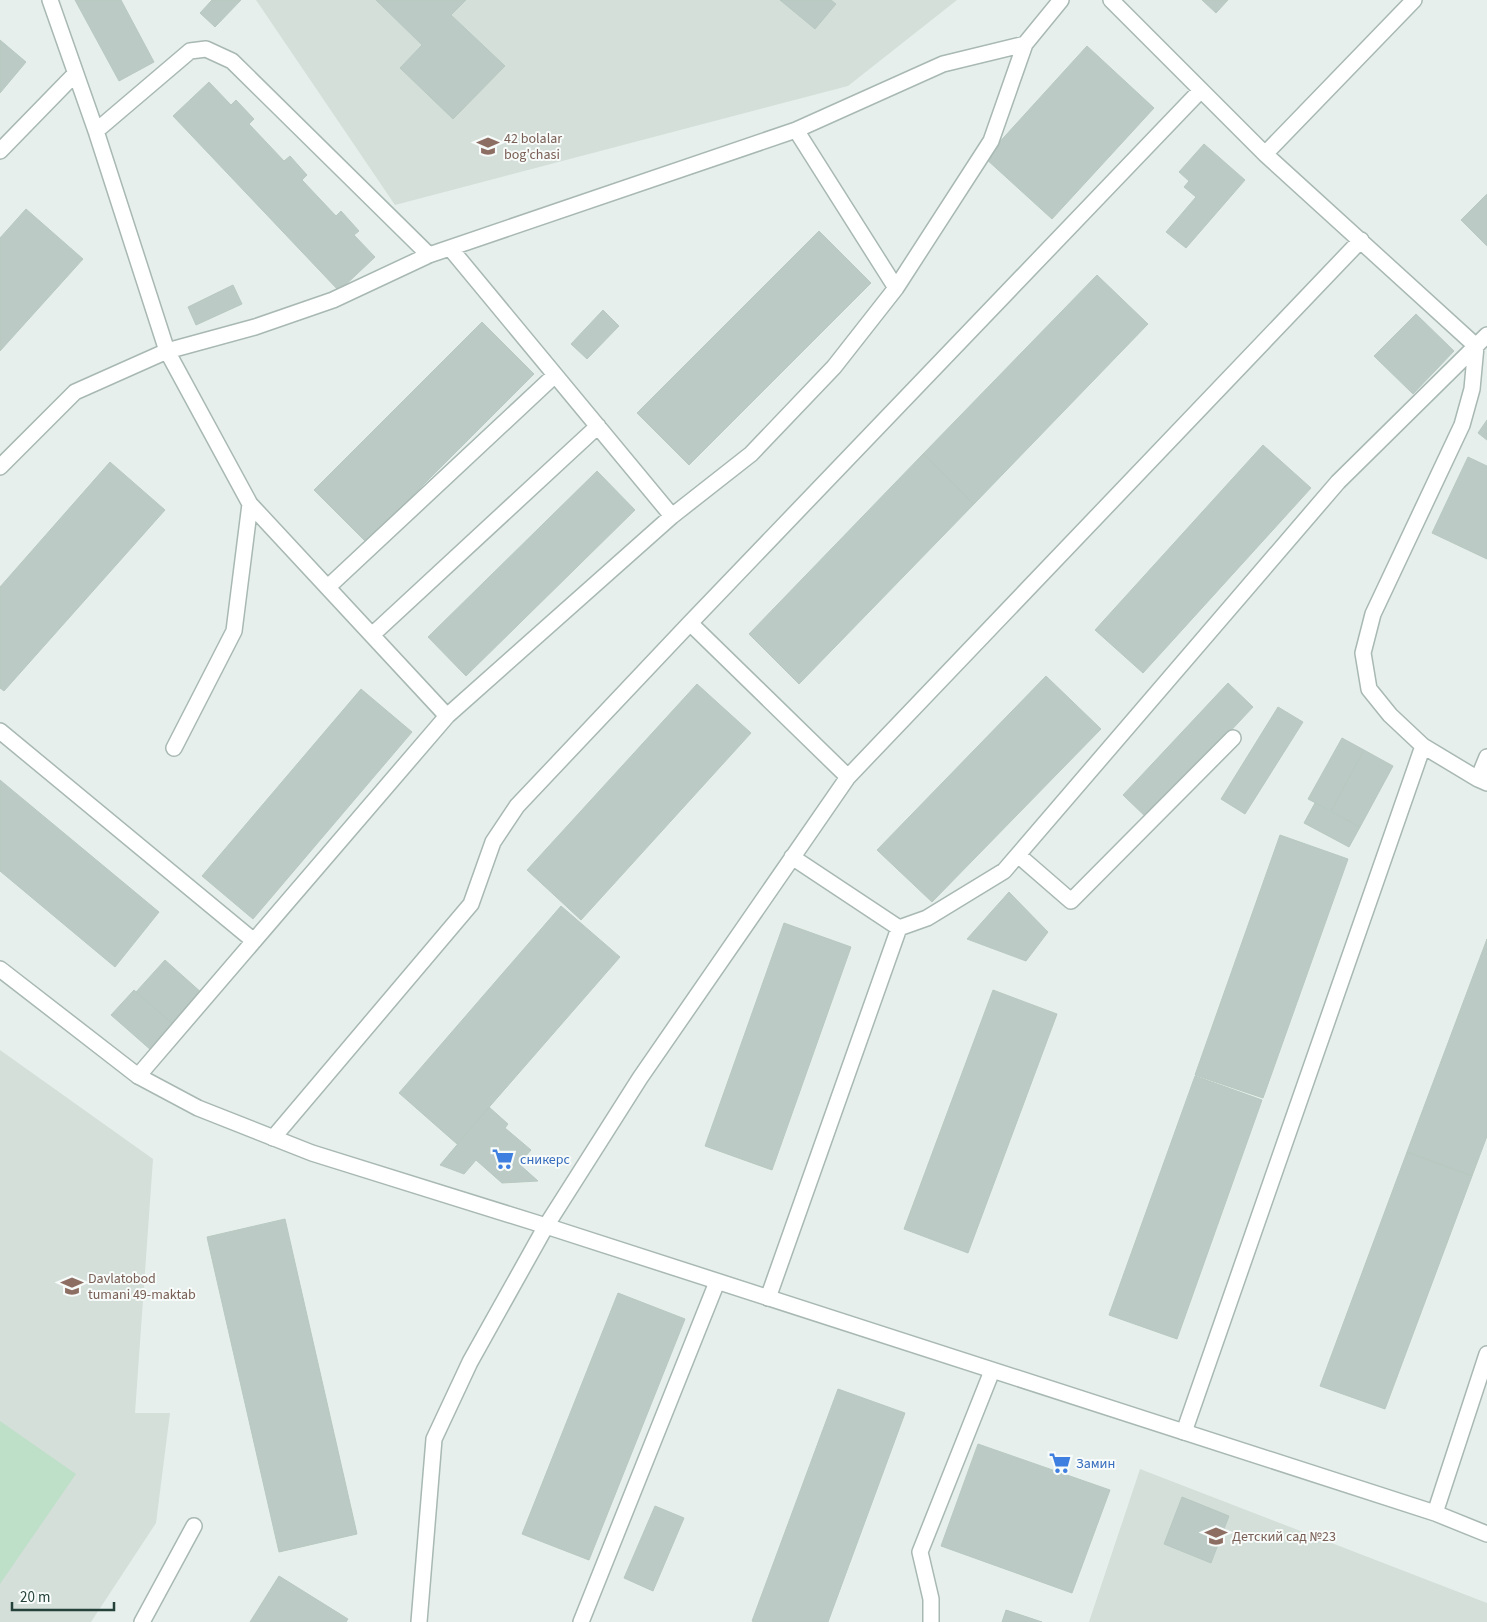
<svg xmlns="http://www.w3.org/2000/svg" width="1487" height="1622" viewBox="0 0 1487 1622" font-family="'Source Sans 3',sans-serif">
<style>
.built{fill:#d4dfda}
.park{fill:#bfe0c8}
.building{fill:#bbcac4;stroke:#b8c9c2}
.lines{fill:none;stroke-linecap:round;stroke-linejoin:round}
.service-casing{stroke:#a8b8b2;stroke-width:18}
.minor-casing{stroke:#a8b8b2;stroke-width:18}
.service{stroke:#fff;stroke-width:15}
.minor{stroke:#fff;stroke-width:15}
.labels{text-anchor:middle;stroke-width:4;stroke-linejoin:round;paint-order:stroke}
.education-label{font-size:14px;fill:#785e54;stroke:#f7fbf9;text-anchor:start}
.shop-label{font-size:14px;fill:#366cbe;stroke:#f7fbf9;text-anchor:start}
</style>
<rect width="100%" height="100%" fill="#e6efeb"/>
<path class="built" d="M256,0h701l-109,86 -453,119z
M0,1050l153,109 -18,254h35l-14,110 -65,99h-91z
M1140,1469l347,134v19h-398z"/>
<path class="park" d="M0,1421l76,53 -76,110z"/>
<path class="building" d="M75,0h46l33,62 -35,19z
M212,0h29l-26,27 -15,-14z
M376,0h90l-15,15 54,51 -52,53 -53,-51 22,-23z
M780,0h51l5,4 -21,25z
M1202,0h26l-12,13z
M0,40l26,22 -26,31z
M1087,46l67,62 -102,111 -67,-61z
M209,82l22,23 5,-5 18,19 -5,5 35,37 6,-5 17,19 -5,5 34,36 5,-5 18,20 -5,4 21,22 -36,34 -166,-175z
M1204,144l41,36 -59,68 -20,-16 30,-35 -12,-10 5,-6 -10,-9z
M1487,194v52l-26,-26z
M26,209l57,50 -83,92v-113z
M819,231l52,52 -182,182 -52,-52z
M1097,275l51,49 -174,180 -51,-50z
M233,285l9,19 -46,21 -8,-18z
M603,310l16,16 -32,33 -16,-15z
M1416,314l38,37 -41,43 -39,-38z
M482,322l52,52 -168,168 -52,-52z
M1487,420v20l-9,-7z
M1263,445l48,43 -168,185 -48,-43z
M923,454l51,50 -175,180 -50,-50z
M1468,457l19,9v93l-55,-26z
M110,462l55,48 -161,181 -4,-3v-101z
M597,471l38,39 -169,166 -38,-39z
M1046,676l55,53 -169,173 -55,-52z
M1228,683l25,24 -105,112 -25,-24z
M697,684l54,49 -170,187 -54,-50z
M361,689l51,43 -159,187 -51,-43z
M1278,707l25,15 -58,92 -24,-15z
M1342,738l22,12 -33,61 -23,-12z
M1364,750l29,16 -33,61 -29,-16z
M0,780l159,132 -44,55 -115,-96z
M1315,803l45,24 -11,20 -45,-24z
M1280,835l68,24 -85,239 -68,-23z
M1009,892l39,40 -22,29 -59,-22z
M561,906l59,51 -163,187 -58,-51z
M784,923l67,24 -79,223 -67,-24z
M1487,939v197l-15,40 -65,-24z
M165,960l38,34 -28,32 -39,-34z
M134,990l41,36 -23,25 -41,-36z
M993,990l64,24 -89,239 -64,-24z
M1195,1076l67,24 -85,239 -68,-24z
M489,1107l19,17 -3,4 26,22 -12,14 19,17 -36,2 -26,-23 -12,14 -24,-9z
M1407,1152l65,24 -87,233 -65,-23z
M285,1219l72,315 -78,18 -72,-315z
M618,1293l67,26 -96,241 -67,-26z
M838,1389l67,24 -77,209h-73l-3,-1z
M978,1444l132,46 -38,103 -131,-47z
M1182,1497l47,19 -18,47 -47,-19z
M655,1506l29,12 -31,73 -29,-13z
M279,1576l69,43 -2,3h-96z
M1006,1610l36,12h-40z"/>
<g class="lines">
<g class="service-casing">
<path id="service" d="M50,0l46,131 71,220 83,153 197,212
M1111,0l154,154 211,192 -4,43 -10,36 -89,189 -10,39 6,36 21,26 33,31 55,33 9,4
M796,130l100,158
M96,131l94,-80 16,-2 26,12 197,194
M0,151l75,-77
M1265,154l149,-154
M450,248l222,268
M0,467l75,-75 92,-41 88,-24 78,-27 96,-45 367,-125 147,-66 82,-20 36,-44
M328,587l227,-212
M690,623l158,154
M372,635l226,-209
M0,731l254,210
M174,748l60,-117 16,-127
M1478,779l9,-22
M1018,855l53,46 162,-163
M792,857l107,71 28,-10 77,-47 334,-389 149,-147
M138,1076l309,-360 225,-200 79,-62 83,-87 62,-79 95,-147 34,-97
M273,1138l198,-234 22,-62 24,-36 173,-183 511,-533
M546,1226l94,-148 208,-301 513,-537
M768,1298l131,-370
M1184,1432l239,-686
M581,1622l136,-340
M931,1622v-23l-11,-47 72,-181"/>
</g>
<g class="minor-casing">
<path id="minor" d="M0,969l138,107 60,32 114,45 234,73 889,287 52,21
M1435,1513l52,-159
M142,1622l52,-96
M419,1622l15,-183 36,-77 76,-136"/>
</g>
<use href="#service" class="service"/>
<use href="#minor" class="minor"/>
</g>
<defs>
<g id="school-bare" transform="scale(1.725)"><path d="M0-5L7-2L0 1L-7-2ZM-4 1L0 2.5L4 1V4Q0 6-4 4Z" fill="#8d6e63" stroke="#f7fbf9" stroke-width="2.5" paint-order="stroke"/></g>
<g id="supermarket-bare" transform="scale(1.725)"><path d="M-6-5.5h2.5l.6 2H6L4.5 2H-2.5L-4.4-4H-6ZM-1.5 3.2a1.3 1.3 0 1 0 .1 0ZM3 3.2a1.3 1.3 0 1 0 .1 0Z" fill="#3f7fe0" stroke="#f7fbf9" stroke-width="2.5" paint-order="stroke"/></g>
</defs>
<g fill-rule="evenodd">
<use href="#school-bare" x="488" y="146"/>
<use href="#supermarket-bare" x="503" y="1159"/>
<use href="#school-bare" x="72" y="1286"/>
<use href="#supermarket-bare" x="1060" y="1463"/>
<use href="#school-bare" x="1216" y="1536"/>
</g>
<g class="labels">
<g class="education-label">
<text x="504" y="143">42 bolalar<tspan x="504" dy="16">bog'chasi</tspan></text>
<text x="88" y="1283">Davlatobod<tspan x="88" dy="16">tumani 49-maktab</tspan></text>
<text x="1232" y="1541">Детский сад №23</text>
</g>
<g class="shop-label">
<text x="520" y="1164">сникерс</text>
<text x="1076" y="1468">Замин</text>
</g>
</g>
<path d="M12 1602v8h102v-8" fill="none" stroke="#24423a" stroke-width="2.5"/>
<text x="20" y="1602" font-size="15" fill="#24423a" stroke="#f7fbf9" stroke-width="4" paint-order="stroke">20 m</text>
</svg>
